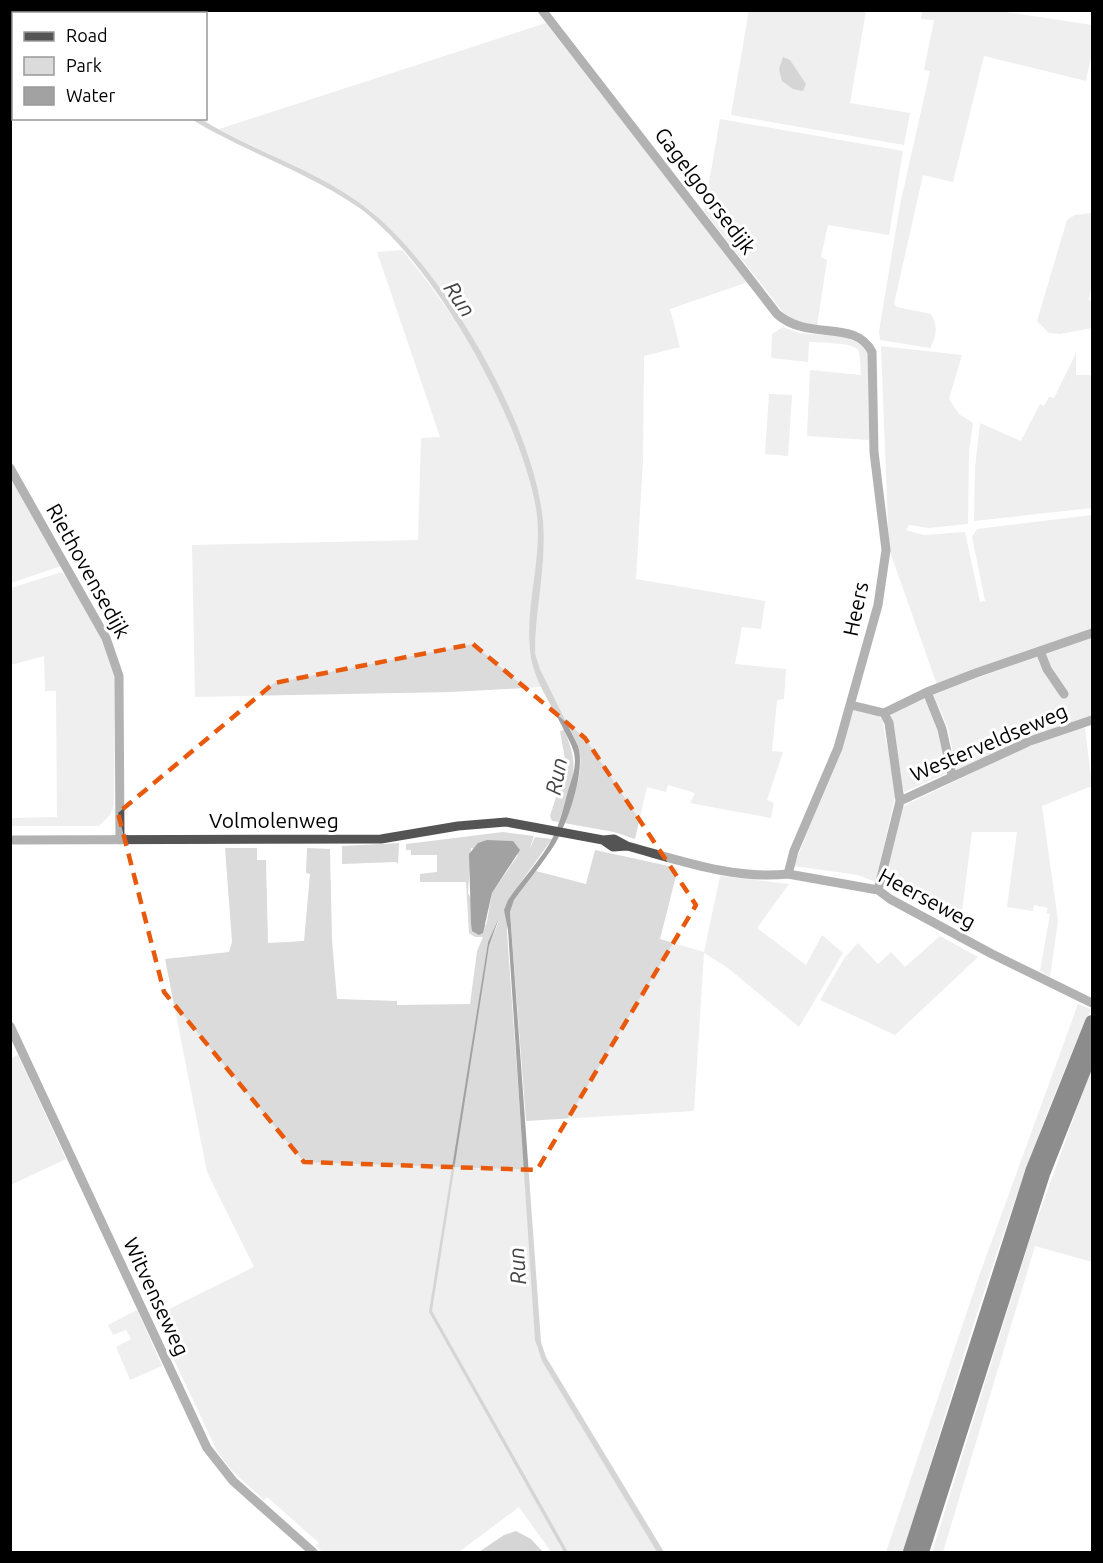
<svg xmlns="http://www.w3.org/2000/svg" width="1103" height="1563" viewBox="0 0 1103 1563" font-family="Ubuntu,sans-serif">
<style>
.green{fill:#dbdbdb;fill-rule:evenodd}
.water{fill:#a2a2a2}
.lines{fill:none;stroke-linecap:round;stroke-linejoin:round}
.minor{stroke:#545454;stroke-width:9}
.highway{stroke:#000;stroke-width:14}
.marked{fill:none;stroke:#e8590c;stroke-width:4.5;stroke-dasharray:12 8;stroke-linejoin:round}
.labels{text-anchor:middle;stroke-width:6;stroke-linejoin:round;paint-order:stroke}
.street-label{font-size:21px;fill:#000;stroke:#fff}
.water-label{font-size:22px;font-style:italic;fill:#434343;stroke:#fff}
</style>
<rect width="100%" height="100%" fill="#fff"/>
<path class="green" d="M749,10l117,1 -16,92 60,10 -6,32 -173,-30z
M922,11h78l92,14v27l-6,29 -102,-25 -31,126 -30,-7 -29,129 3,3 34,7c7,12 6,22 -1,34l-50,-8 -1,-9 21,-126 30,-134 -6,-1 10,-50 -13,-1z
M546,23l202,259 -78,27 10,38 -36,9 -1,105 -7,118 129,22 -4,28 -19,-2 -7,37 51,5 -2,30 -7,1 -5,51 11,1 -16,48 7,3 -3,15 -81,-15 5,-10 -27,-8 -2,7 -19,-5 -12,52 -21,-7 -50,-9c8,-24 22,-51 14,-77l-38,-77 -5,-16c0,-44 12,-88 8,-132 -7,-95 -106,-261 -183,-318 -43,-31 -95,-49 -141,-74z
M720,119l183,32 -14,84 -61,-10 -7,32 6,3 -10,66 -14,-1 -17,-9 -82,-105z
M1092,213v69l-3,18 3,1v27l-32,6 -11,-1 -12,-12 30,-101 8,-5z
M402,250c57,66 130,187 136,275 3,42 -13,86 -8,128 1,11 7,23 12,34l-90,5 -257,5 -3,-152 226,-5 3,-102 19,-1 -63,-185z
M783,327l16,6 60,5 9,12 1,90 -62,-4 3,-66 51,5c-1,-7 0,-18 -3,-25 -5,-8 -39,-7 -49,-8l-1,20 -37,-4 1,-24z
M881,346l81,9 -13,44 10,15 14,9 -4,29 -1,72 -40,4 -19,-3 -3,5 18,5 41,-3 15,70 5,-1 -13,-64 5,-8 115,-14v113l-155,57 -48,-136z
M1076,353v22h16v133l-118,13 1,-53 5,-45 41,18 19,-37 4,2 5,-9 5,1z
M769,394l23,1 -4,61 -23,-2z
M10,477l51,89 -50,17h-1z
M62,572l8,10 35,61 10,34 -1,128 -4,10 -11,11h-88v-8l46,-1 -1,-126h-11l-1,-35 -33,9v-77z
M1092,637v82l-136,51 -8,-42 -15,-34z
M924,697l17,36 6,40 -43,19 -13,-76 3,-7z
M858,709l19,6 5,4 14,73 -20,90 -18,-7 -64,-9 60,-156z
M1085,728l7,58 -50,20 16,115 -8,56 -10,-6 10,-57 -4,-1 2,-5 -14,-3 -1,6 -26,-4 10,-75h-45l-12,95 -77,-42 19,-78 113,-55 55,-22z
M564,730c18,39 7,53 -5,92l-7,-1 -2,-5 16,-51 -6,-34z
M503,832l31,4 -5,14 6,-13 17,2 -44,61 -1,33 30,415 120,204h-89l-33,-57 29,57h-13l-32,-45 -60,45h-136l-8,-6 4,-3 -52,-46 -3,3 -31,-28 -15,-19 -52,-110 3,-2 -3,-7 -3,1 -8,-19 99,-49 -47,-95 -42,-213 64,-7 3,-10 -7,-94h32v12h9l2,83 36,-2 6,-67 -4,-1 1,-25 23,1 2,91 5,59 60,2v4l73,-1 7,-53 6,-14h-8l-6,-4 -3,-51h-46v-8l17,-2v-17h-26v-5h-5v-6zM471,848l47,7 -26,38 -6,33 -18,-33zM500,918l-11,28 -19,113 18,-117z
M399,843l-1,21 -2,-2 -54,2v-18z
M595,850l83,18 -18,71 44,13 16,-76 69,8 -32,44 49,37 16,-30 21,18 -44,74 -71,-59 -24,-15 -10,158 -168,10 -16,-209 4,-12 22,-29 50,13z
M940,936l38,21 -83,78 -75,-35 25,-43 13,-14 20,21 13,-12 14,15z
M1078,1004l13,5c-79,174 -131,361 -188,543h-17l92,-273z
M18,1055l48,104 -55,26 -1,-127z
M1092,1067v195l-57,-16 -92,306h-11l98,-313z
M137,1310l25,56 -32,14 -14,-33 15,-8 -5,-9 -13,5 -5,-10z"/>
<path class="water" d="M783,57l7,3 16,24 -3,7 -10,-2 -11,-8 -3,-12z
M191,119h10c50,31 108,48 156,82 81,56 178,223 186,320 4,44 -8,88 -8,132l5,16 38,77c8,24 -10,76 -23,98 -12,19 -27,37 -41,56l-4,12 31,430 5,15 118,195h-7l-115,-191 -7,-21 -27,-410 -4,-20 4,-10c14,-21 34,-41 45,-63 7,-14 11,-31 15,-46 4,-13 9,-25 6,-38 -2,-9 -8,-18 -12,-27 -11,-22 -30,-49 -32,-75 -5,-45 12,-90 7,-135 -11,-90 -104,-256 -179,-309 -52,-36 -113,-55 -167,-88z
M487,840l26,1 7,9 -28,43 -9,40 -4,2 -7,-4 -1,-8 -2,-69 9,-11z
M499,918l-10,28 -57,365 136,241h-4l-135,-240 59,-370z
M516,1531l15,8 12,13h-64l25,-17z"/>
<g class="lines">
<path class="minor" d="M542,10l235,304c32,28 78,4 95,38l2,100 12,98 -8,55 -40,143 -44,103 -6,23
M10,468l96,170 13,38 1,164
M1040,651l7,18 17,25
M927,692l15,37 10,46
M851,705l33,8 43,-21 49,-19 116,-40
M900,801l130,-60 62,-21
M10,840l371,-1 77,-13 48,-4 97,18 11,-1 13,7c52,14 107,34 161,28l90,16 12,9 102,55 100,49
M603,840l10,7 14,-1
M878,890l22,-89 -11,-78 -5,-10
M10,1026l197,422 26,33 80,71"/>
<path class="highway" d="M910,1552l123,-383 59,-147
M922,1552l121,-378 49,-124"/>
</g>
<path d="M0 0H1103V1563H0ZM473,644l112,94 111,167 -159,265 -233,-8 -140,-170 -46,-179 156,-130z" fill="#fff" fill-opacity=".55" fill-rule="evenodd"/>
<path class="marked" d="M473,644l112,94 111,167 -159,265 -233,-8 -140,-170 -46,-179 156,-130z"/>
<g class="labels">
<g class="street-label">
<text transform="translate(705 191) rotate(53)" y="7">Gagelgoorsedijk</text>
<text transform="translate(88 571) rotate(61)" y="7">Riethovensedijk</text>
<text transform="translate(856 609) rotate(-78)" y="7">Heers</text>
<text transform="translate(989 743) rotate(-23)" y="7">Westerveldseweg</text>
<text x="274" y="828">Volmolenweg</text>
<text transform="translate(927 899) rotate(28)" y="7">Heerseweg</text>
<text transform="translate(156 1297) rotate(65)" y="7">Witvenseweg</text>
</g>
<g class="water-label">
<text transform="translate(460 299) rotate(56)" y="8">Run</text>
<text transform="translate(556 776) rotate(-79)" y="8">Run</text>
<text transform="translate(517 1266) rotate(-94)" y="8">Run</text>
</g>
</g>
<rect width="1103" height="1563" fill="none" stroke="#000000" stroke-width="24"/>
<rect x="12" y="12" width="195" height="108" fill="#ffffff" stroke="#999999" stroke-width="1.5"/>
<rect x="24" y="32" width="30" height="9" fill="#545454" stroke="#999999" stroke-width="1.5"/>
<text x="66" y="42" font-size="18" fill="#000000">Road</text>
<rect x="24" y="57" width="30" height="18" fill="#dbdbdb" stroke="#999999" stroke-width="1.5"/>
<text x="66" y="72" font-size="18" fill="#000000">Park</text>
<rect x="24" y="87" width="30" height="18" fill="#a2a2a2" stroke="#999999" stroke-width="1.5"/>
<text x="66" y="102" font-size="18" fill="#000000">Water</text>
</svg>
